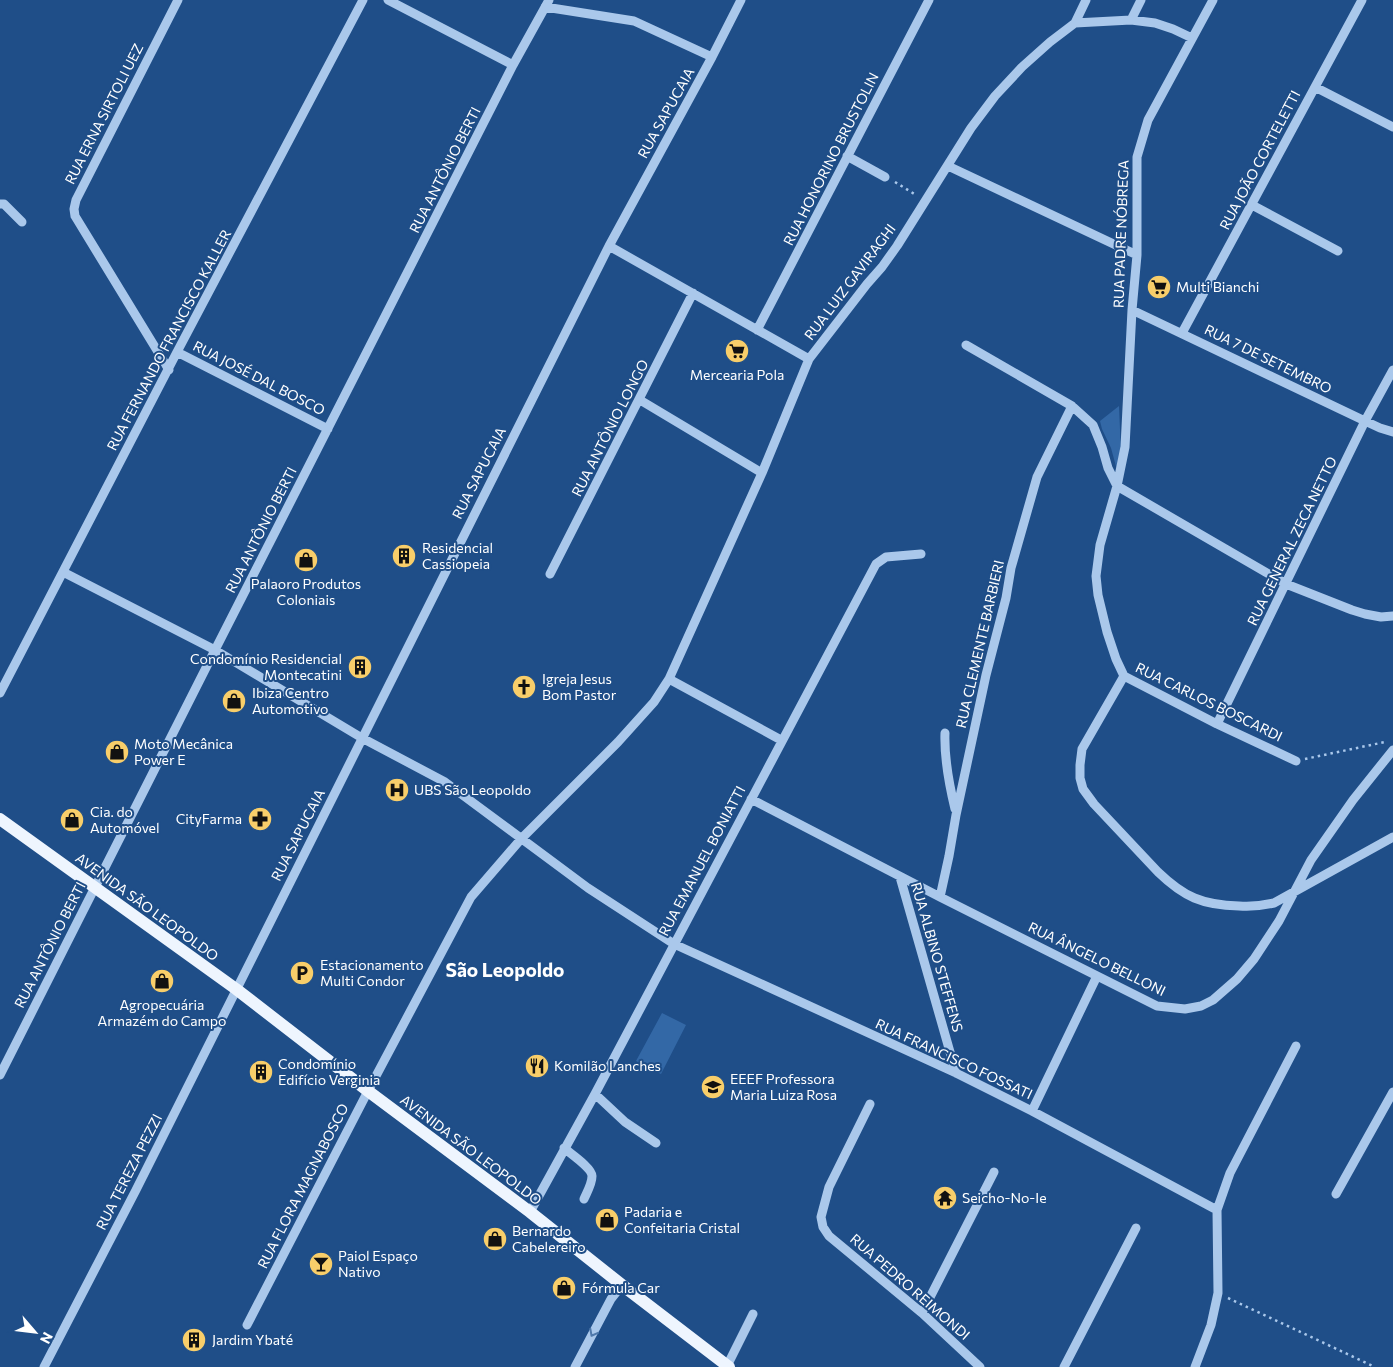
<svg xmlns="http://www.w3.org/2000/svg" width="1393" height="1367" viewBox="0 0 1393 1367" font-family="Commissioner,sans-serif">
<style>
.green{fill:#3368a6}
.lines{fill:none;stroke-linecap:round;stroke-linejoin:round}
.path{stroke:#aac8eb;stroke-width:2.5;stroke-dasharray:2.5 4;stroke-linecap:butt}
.minor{stroke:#aac8eb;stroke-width:9}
.major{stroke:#eef5fe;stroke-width:12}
.oneway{stroke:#5079ab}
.labels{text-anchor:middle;stroke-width:4;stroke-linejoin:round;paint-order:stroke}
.street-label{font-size:14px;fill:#fff;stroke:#1f4e88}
.poi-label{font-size:14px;fill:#fff;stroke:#1f4e88;text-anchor:start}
.district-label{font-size:19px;font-weight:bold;fill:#fff;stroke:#1f4e88}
</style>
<rect width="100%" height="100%" fill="#1f4e88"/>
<path class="green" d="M1119,406l2,47 -4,17 -6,-22 -9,-19 -2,-8z
M662,1013l24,12 -25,49 -25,-13z"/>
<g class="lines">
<path class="path" d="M895,182l21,13
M1305,759l80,-17
M1228,1298l147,69"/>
<path class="minor" d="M388,0l125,65
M1213,0l-65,120 -11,37v98l-5,55 -7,137 -8,39 -17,59 -4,31 2,19 9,37 9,27 8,17 93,48 79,37
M545,7l89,14 78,36
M1131,20l10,-20
M1075,23l11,-23
M1315,87l78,40
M847,156l38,21
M948,166l189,89
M0,204h4l18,18
M1252,205l86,46
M609,246l200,113
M1132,310l233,111 15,7 13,4
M757,330l172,-330
M1182,333l180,-333
M966,345l106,61 21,19 9,22 6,21 9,18 169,98 66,26 13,4 16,3 12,-1
M177,352l151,77
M169,370l-94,-154 -1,-7 2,-9 102,-200
M640,400l122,73
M63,572l152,78 147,88 83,44 143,106 86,56 282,129 76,38 185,99
M550,574l143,-281
M1124,676l-42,73 -2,16v13l3,11 11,15 64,68c26,25 44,33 81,34 13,1 22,0 35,-3l119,-66
M669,679l112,61
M0,693l177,-341 186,-352
M1217,724l148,-303 28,-51
M945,733c-1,26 4,51 10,76
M751,799l189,98 217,109 28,3 16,-3 12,-6 24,-21 17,-20 25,-38 32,-61 42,-60 40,-50
M900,877l56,196
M940,897l9,-41 7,-41 30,-140 20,-77 5,-30 26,-91 35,-71
M0,1075l215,-425 298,-585 36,-65
M595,1094l30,28 31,21
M870,1104l-41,83 -8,30 2,10 6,9 93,77 58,54
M1032,1111l65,-135
M564,1148c7,6 28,20 28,28 0,8 -5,16 -8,23
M1336,1194l57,-102
M530,1212l65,-118 281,-530 10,-7 35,-3
M922,1313l72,-141
M247,1325l121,-234 103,-194 50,-58 97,-97 36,-40 15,-23 93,-206 47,-114 58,-75 15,-17 15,-21 74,-118 24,-32 27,-29 28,-25 25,-19 56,-3 24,3 18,6 19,9
M727,1366l26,-52
M44,1367l92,-177 473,-944 103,-189 29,-57
M575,1367l36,-68 11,-14
M1064,1367l72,-139
M1195,1367l16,-42 7,-32 -1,-83 13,-37 66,-127"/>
<path class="major" d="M0,819l236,170 132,102 162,121 92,73 107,82"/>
</g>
<defs><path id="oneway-chevron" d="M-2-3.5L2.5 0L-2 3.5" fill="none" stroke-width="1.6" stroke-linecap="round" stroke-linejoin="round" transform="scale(1.25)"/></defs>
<use class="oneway" href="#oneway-chevron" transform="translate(593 1333) rotate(118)"/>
<defs>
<g id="supermarket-disc" transform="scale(1.25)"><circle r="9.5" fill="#f8ce6a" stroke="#1f4e88"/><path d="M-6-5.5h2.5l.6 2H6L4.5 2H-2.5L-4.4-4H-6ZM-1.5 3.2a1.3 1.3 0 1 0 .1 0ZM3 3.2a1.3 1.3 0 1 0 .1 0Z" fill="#111"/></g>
<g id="building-disc" transform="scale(1.25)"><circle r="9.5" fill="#f8ce6a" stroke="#1f4e88"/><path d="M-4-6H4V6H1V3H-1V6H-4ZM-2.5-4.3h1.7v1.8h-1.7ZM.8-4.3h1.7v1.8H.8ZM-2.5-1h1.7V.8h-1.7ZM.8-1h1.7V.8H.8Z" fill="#111"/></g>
<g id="shop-disc" transform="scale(1.25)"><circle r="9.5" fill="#f8ce6a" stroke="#1f4e88"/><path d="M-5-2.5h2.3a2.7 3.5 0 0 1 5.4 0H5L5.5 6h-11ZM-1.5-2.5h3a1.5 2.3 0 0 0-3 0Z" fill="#111"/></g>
<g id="church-disc" transform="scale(1.25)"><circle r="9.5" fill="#f8ce6a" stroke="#1f4e88"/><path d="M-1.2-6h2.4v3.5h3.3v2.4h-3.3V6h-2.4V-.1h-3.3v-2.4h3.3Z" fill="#111"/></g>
<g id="hospital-disc" transform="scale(1.25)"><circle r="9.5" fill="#f8ce6a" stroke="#1f4e88"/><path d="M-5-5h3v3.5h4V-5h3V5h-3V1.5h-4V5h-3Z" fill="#111"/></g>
<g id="pharmacy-disc" transform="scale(1.25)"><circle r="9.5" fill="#f8ce6a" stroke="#1f4e88"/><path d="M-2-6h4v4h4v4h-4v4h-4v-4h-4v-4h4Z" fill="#111"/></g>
<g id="parking-disc" transform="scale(1.25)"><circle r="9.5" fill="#f8ce6a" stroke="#1f4e88"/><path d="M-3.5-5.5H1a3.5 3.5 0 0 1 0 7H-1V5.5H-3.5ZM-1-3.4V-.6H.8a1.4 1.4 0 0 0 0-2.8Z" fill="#111"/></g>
<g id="restaurant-disc" transform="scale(1.25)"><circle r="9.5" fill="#f8ce6a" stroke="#1f4e88"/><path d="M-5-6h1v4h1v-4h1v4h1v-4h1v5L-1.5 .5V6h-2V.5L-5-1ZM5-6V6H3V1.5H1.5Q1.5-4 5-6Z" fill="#111"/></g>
<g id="school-disc" transform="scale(1.25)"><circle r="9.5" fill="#f8ce6a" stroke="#1f4e88"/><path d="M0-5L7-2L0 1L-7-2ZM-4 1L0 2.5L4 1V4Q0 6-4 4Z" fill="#111"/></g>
<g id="temple-disc" transform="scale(1.25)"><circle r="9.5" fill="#f8ce6a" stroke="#1f4e88"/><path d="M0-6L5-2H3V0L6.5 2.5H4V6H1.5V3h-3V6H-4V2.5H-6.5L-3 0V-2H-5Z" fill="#111"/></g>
<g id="bar-disc" transform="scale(1.25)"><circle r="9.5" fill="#f8ce6a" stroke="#1f4e88"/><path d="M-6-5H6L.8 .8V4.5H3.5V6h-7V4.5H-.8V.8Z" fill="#111"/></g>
</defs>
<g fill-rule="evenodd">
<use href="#supermarket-disc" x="1159" y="287"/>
<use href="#supermarket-disc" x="737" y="351"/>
<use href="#building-disc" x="404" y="556"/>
<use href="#shop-disc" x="306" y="560"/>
<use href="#building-disc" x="360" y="667"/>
<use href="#church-disc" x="524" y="687"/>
<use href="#shop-disc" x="234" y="701"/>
<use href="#shop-disc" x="117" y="752"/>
<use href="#hospital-disc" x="397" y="790"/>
<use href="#pharmacy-disc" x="260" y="819"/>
<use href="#shop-disc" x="72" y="820"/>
<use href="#parking-disc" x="302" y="973"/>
<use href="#shop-disc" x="162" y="981"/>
<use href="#restaurant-disc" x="537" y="1066"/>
<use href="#building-disc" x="261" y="1072"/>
<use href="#school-disc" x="713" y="1087"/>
<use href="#temple-disc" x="945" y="1198"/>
<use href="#shop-disc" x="607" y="1220"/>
<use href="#shop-disc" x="495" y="1239"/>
<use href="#bar-disc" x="321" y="1264"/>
<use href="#shop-disc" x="564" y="1288"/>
<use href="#building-disc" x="194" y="1340"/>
</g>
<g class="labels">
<g class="street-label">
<text transform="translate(666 113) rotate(-61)" y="5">RUA SAPUCAIA</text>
<text transform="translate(104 114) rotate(-63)" y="5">RUA ERNA SIRTOLI UEZ</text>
<text transform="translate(831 159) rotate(-63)" y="5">RUA HONORINO BRUSTOLIN</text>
<text transform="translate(1260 160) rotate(-62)" y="5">RUA JOÃO CORTELETTI</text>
<text transform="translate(445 170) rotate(-63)" y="5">RUA ANTÔNIO BERTI</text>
<text transform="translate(1121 234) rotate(-88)" y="5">RUA PADRE NÓBREGA</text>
<text transform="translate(850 282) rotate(-53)" y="5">RUA LUIZ GAVIRAGHI</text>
<text transform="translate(169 340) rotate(-62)" y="5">RUA FERNANDO FRANCISCO KALLER</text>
<text transform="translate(1268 359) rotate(26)" y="5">RUA 7 DE SETEMBRO</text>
<text transform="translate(259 378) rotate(27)" y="5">RUA JOSÉ DAL BOSCO</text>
<text transform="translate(610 428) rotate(-63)" y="5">RUA ANTÔNIO LONGO</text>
<text transform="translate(479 473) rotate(-63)" y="5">RUA SAPUCAIA</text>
<text transform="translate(261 530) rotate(-63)" y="5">RUA ANTÔNIO BERTI</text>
<text transform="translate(1292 541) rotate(-64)" y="5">RUA GENERAL ZECA NETTO</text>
<text transform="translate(980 644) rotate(-77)" y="5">RUA CLEMENTE BARBIERI</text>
<text transform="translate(1209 702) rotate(26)" y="5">RUA CARLOS BOSCARDI</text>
<text transform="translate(298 835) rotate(-63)" y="5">RUA SAPUCAIA</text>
<text transform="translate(702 861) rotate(-62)" y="5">RUA EMANUEL BONIATTI</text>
<text transform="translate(147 907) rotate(36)" y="5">AVENIDA SÃO LEOPOLDO</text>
<text transform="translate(50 945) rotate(-63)" y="5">RUA ANTÔNIO BERTI</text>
<text transform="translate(937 957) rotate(74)" y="5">RUA ALBINO STEFFENS</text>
<text transform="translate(1097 959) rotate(26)" y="5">RUA ÂNGELO BELLONI</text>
<text transform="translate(954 1059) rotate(25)" y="5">RUA FRANCISCO FOSSATI</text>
<text transform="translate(471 1150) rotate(37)" y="5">AVENIDA SÃO LEOPOLDO</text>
<text transform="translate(129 1172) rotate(-63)" y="5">RUA TEREZA PEZZI</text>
<text transform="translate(303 1186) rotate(-63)" y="5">RUA FLORA MAGNABOSCO</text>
<text transform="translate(910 1287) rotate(41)" y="5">RUA PEDRO REIMONDI</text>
</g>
<g class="poi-label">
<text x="1176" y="292">Multi Bianchi</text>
<text x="737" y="380" text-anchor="middle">Mercearia Pola</text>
<text x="422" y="553">Residencial<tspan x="422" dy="16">Cassiopeia</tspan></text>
<text x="306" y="589" text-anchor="middle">Palaoro Produtos<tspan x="306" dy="16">Coloniais</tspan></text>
<text x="342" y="664" text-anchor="end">Condomínio Residencial<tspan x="342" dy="16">Montecatini</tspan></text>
<text x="542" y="684">Igreja Jesus<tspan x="542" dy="16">Bom Pastor</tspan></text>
<text x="252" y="698">Ibiza Centro<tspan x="252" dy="16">Automotivo</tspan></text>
<text x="134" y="749">Moto Mecânica<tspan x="134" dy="16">Power E</tspan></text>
<text x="414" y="795">UBS São Leopoldo</text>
<text x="90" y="817">Cia. do<tspan x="90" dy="16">Automóvel</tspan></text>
<text x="242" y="824" text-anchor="end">CityFarma</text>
<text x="320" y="970">Estacionamento<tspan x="320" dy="16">Multi Condor</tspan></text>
<text x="162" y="1010" text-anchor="middle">Agropecuária<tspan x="162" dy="16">Armazém do Campo</tspan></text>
<text x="278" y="1069">Condomínio<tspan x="278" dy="16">Edifício Verginia</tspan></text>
<text x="554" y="1071">Komilão Lanches</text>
<text x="730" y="1084">EEEF Professora<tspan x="730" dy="16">Maria Luiza Rosa</tspan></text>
<text x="962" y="1203">Seicho-No-Ie</text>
<text x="624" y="1217">Padaria e<tspan x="624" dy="16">Confeitaria Cristal</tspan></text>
<text x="512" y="1236">Bernardo<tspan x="512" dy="16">Cabelereiro</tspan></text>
<text x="338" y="1261">Paiol Espaço<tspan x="338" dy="16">Nativo</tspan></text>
<text x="582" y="1293">Fórmula Car</text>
<text x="212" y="1345">Jardim Ybaté</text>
</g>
<g class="district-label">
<text x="505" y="977">São Leopoldo</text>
</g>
</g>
<g transform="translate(35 1332) rotate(118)" stroke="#1f4e88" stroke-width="4" paint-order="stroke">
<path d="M0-4L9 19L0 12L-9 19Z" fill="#ffffff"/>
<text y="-8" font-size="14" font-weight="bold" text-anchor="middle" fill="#ffffff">N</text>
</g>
</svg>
